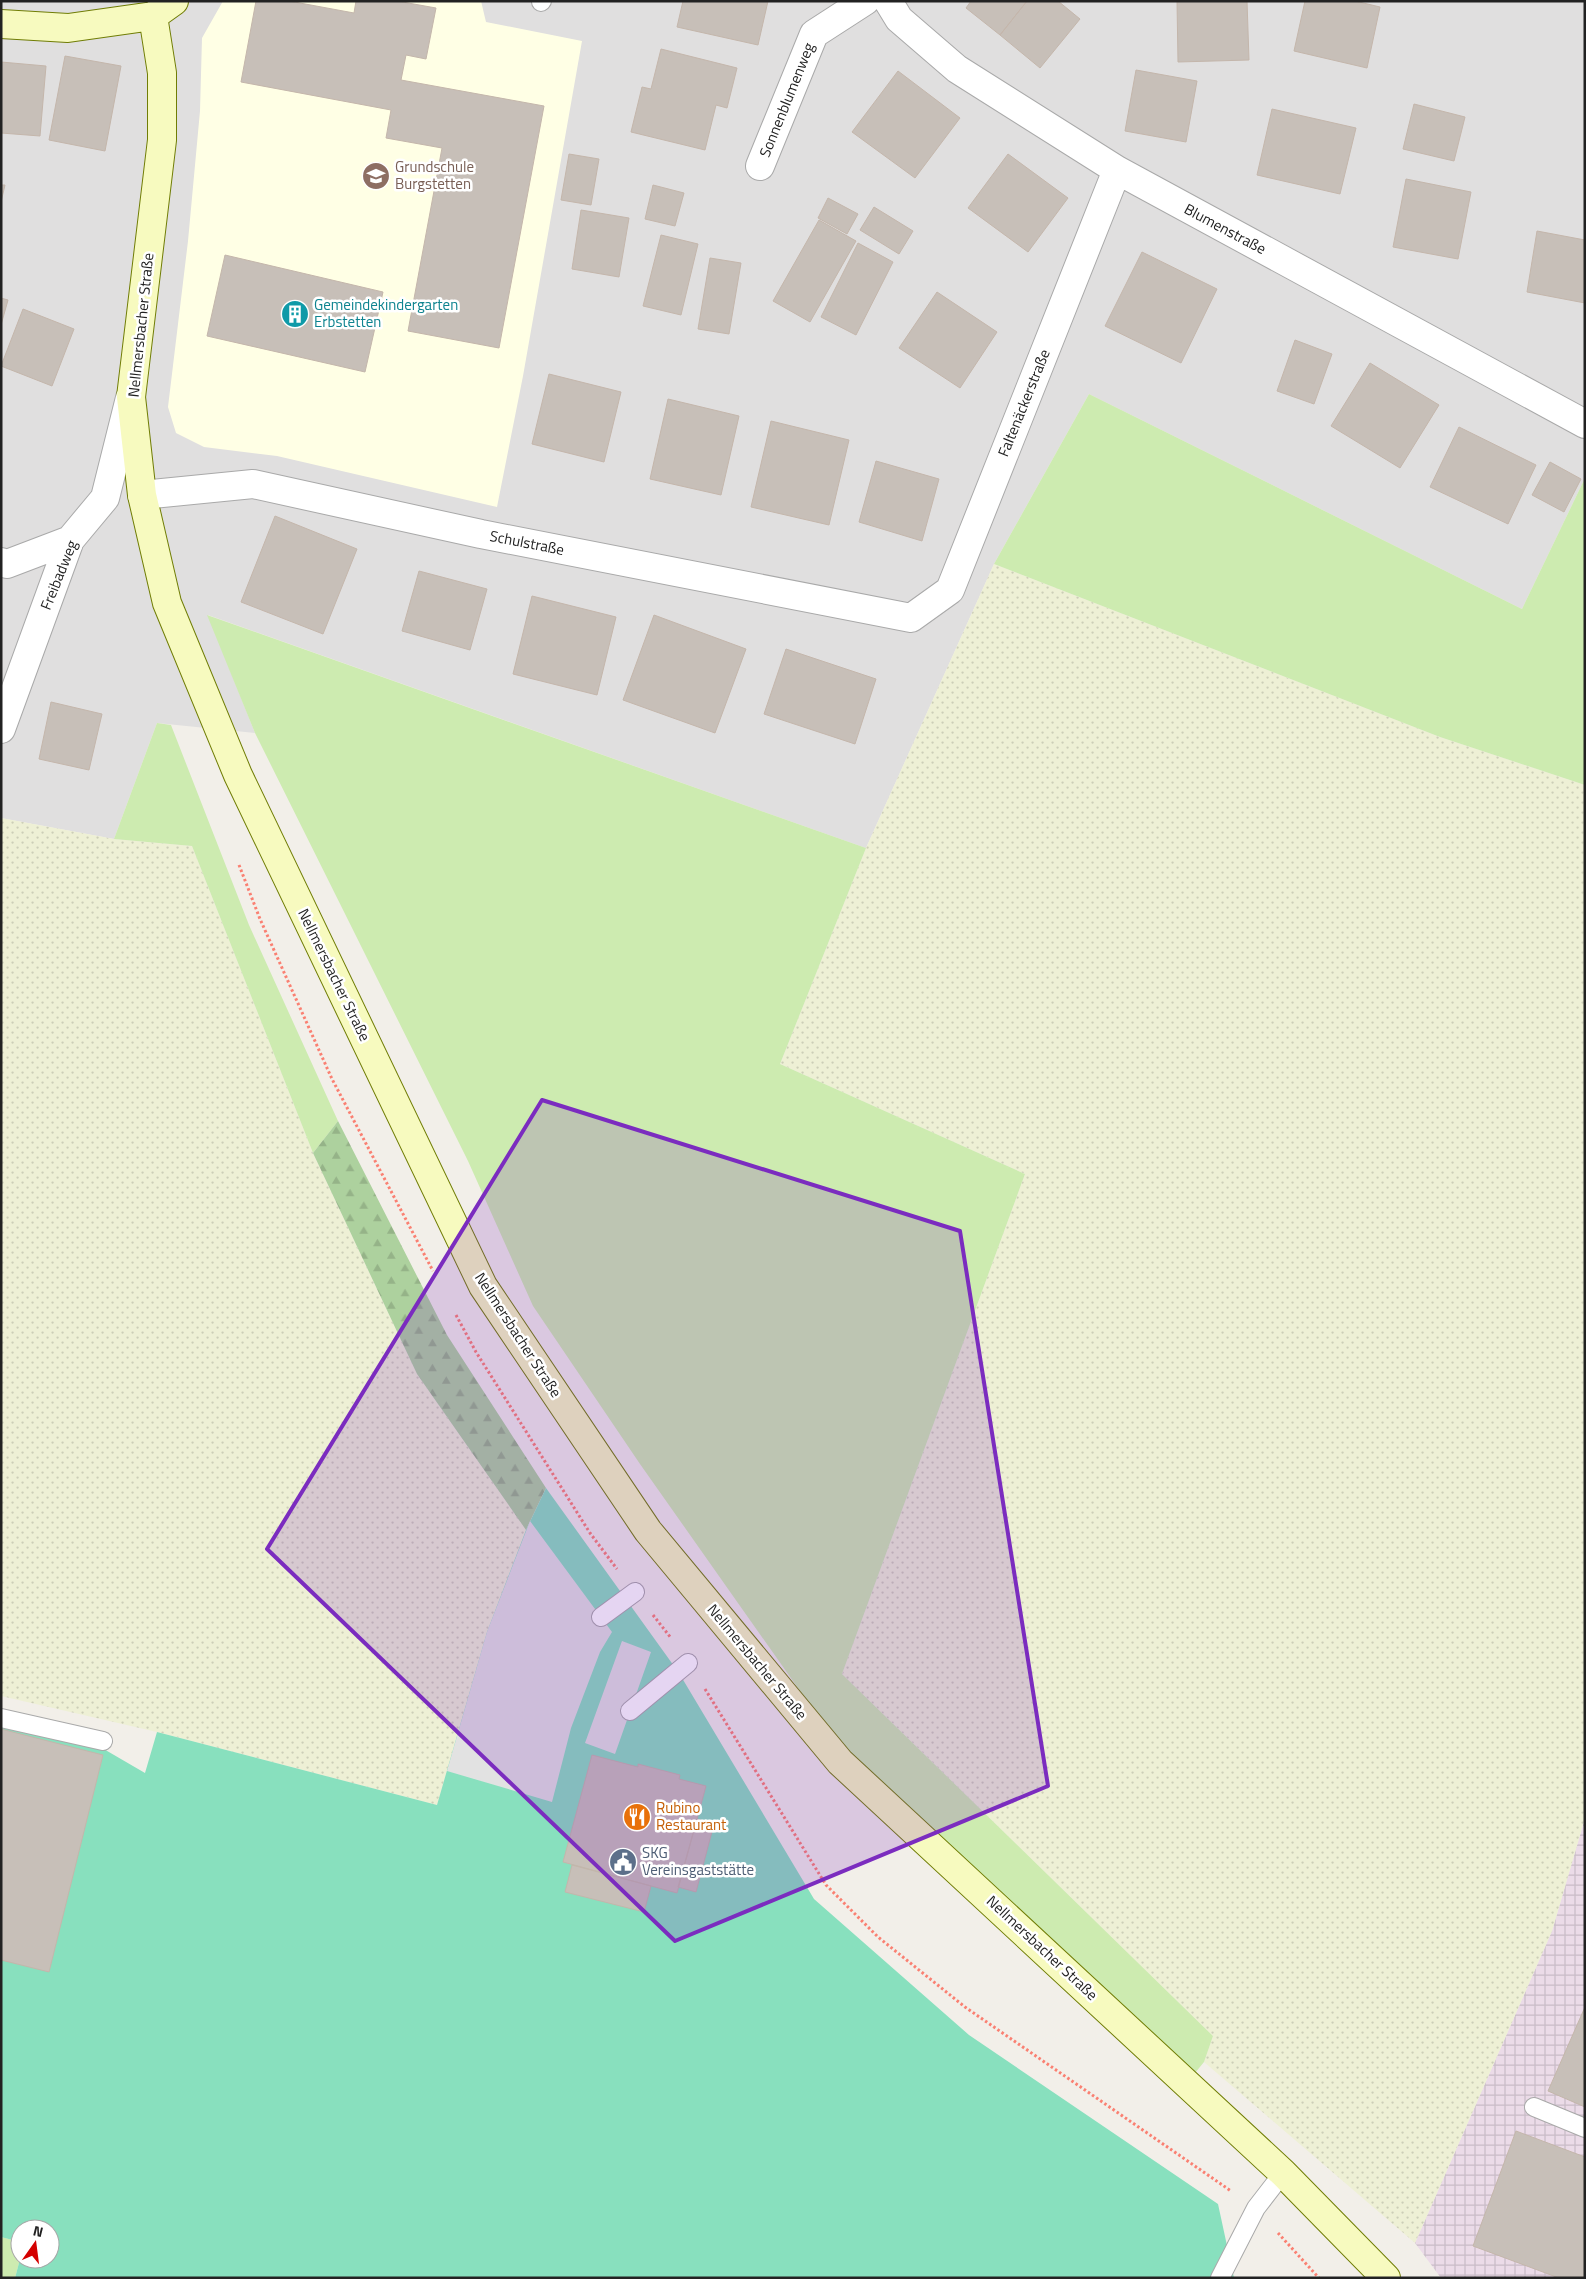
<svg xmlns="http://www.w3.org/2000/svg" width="1586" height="2279" viewBox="0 0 1586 2279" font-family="'Titillium Web',sans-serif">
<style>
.residential{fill:#e0dfdf}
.industrial{fill:url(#industrial-grid)}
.education{fill:#ffffe5}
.farmland{fill:url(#farmland-dots)}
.grass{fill:#cdebb0}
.forest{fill:url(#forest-firs)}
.pitch{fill:#88e0be}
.parking{fill:#e2e2e2}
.building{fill:#c7bfb8;stroke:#c4b6ab}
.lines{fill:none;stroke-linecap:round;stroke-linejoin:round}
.lane-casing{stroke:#a9a9a9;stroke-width:20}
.street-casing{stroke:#a9a9a9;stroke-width:30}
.secondary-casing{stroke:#707d05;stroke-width:30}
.path{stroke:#fa8072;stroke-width:3;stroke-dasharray:2.5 2.5;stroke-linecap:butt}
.lane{stroke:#fff;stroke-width:18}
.street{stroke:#fff;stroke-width:28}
.secondary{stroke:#f7fabf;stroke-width:28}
.marked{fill:#7b2cbf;fill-opacity:0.2;stroke:#7b2cbf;stroke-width:4;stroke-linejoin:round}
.labels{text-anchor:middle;stroke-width:5;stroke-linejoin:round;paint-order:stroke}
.street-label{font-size:15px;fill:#222;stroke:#fff}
.education-label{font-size:15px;fill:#785e54;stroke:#fff;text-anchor:start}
.culture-label{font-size:15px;fill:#0d838f;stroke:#fff;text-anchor:start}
.food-label{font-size:15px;fill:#c56008;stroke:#fff;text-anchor:start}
.service-label{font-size:15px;fill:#4e5e75;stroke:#fff;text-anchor:start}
</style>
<defs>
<pattern id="industrial-grid" width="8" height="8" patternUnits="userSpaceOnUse" patternTransform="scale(1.25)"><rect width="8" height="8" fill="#ebdbe8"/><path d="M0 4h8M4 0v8" fill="none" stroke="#c9bcc7"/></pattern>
<pattern id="farmland-dots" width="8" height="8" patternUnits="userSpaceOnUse" patternTransform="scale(1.25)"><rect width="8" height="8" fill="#eef0d5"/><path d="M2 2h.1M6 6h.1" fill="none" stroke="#ccceb7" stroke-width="1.8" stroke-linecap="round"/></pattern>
<pattern id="forest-firs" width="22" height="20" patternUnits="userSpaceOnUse" patternTransform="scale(1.25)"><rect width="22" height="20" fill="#add19e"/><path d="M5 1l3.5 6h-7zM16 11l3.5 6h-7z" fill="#95b388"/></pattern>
</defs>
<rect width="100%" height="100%" fill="#f2efe9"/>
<path class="residential" d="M1,1h1584v477l-63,131 -433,-215 -95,170 -128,284 -658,-233 47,118 -98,-10 -43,116 -113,-21z"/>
<path class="industrial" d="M1585,1818v460h-144l-26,-35 137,-312z"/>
<path class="education" d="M223,1h258l5,21 96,19 -59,335 -26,131 -220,-51 -73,-9 -28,-14 -8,-26 20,-166 12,-130 2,-73z"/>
<path class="farmland" d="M994,564l446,173 145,48v1033l-33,113 -137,312 -211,-181 9,-26 -371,-362 183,-500 -245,-110 86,-216z
M1,818l113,21 78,7 121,307 104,221 109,156 -39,102 -50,173 -280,-73 -156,-36z"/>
<path class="grass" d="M1089,394l433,215 63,-131v307l-145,-48 -446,-173z
M207,615l659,233 -86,216 245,110 -183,500 371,362 -9,26 -9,11 -313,-288 -58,-60 -184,-261 -107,-158 -65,-145 -213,-428z
M157,723l14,2 78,200 89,196 -25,32 -121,-307 -78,-7z
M1,2237l19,5v17l-5,19h-14z"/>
<path class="forest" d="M338,1121l109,214 99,153 -20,42 -109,-156 -104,-221z"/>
<path class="pitch" d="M546,1488l133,185 135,226 155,136 249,169 16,74h-1219l5,-19h30v-30h-30v13l-19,-5v-513l101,24 43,25 12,-41 280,73 50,-173 39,-102z"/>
<path class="parking" d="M530,1521l82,111 -12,20 -29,76 -19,74 -105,-31 40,-139z
M622,1641l29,11 -36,102 -30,-11z"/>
<path class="building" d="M256,1h33l65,12 2,-12h41l39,7 -10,51 -20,-4 -5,25 143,26 -45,242 -91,-17 34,-183 -56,-10 5,-28 -150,-28z
M683,1h85l-10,44 -81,-18z
M971,1h56l-27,34 -34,-27z
M1027,1h31l22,18 -40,49 -40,-33z
M1177,1h70l2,59 -71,2z
M1305,1h50l25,6 -13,61 -73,-17z
M661,49l76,19 -10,40 -11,-3 -11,45 -74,-18 11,-45 9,2z
M65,56l56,10 -16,85 -56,-11z
M1,62l45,4 -6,70 -39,-3z
M1136,70l61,11 -11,61 -61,-11z
M898,71l62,47 -45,60 -63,-46z
M1414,104l51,13 -11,44 -51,-12z
M1272,109l84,19 -16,66 -83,-19z
M569,154l30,5 -8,46 -30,-5z
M1008,154l60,44 -40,54 -60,-44z
M1406,179l65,13 -13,67 -65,-12z
M1,185h4l-4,17z
M653,185l31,8 -9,33 -30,-7z
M828,198l30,16 -11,20 -29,-16z
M874,207l39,24 -14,23 -39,-24z
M581,210l48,8 -10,59 -47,-8z
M819,220l37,21 -46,81 -37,-21z
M1537,231l48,9v63l-58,-11z
M661,235l37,9 -17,71 -38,-9z
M858,243l35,19 -37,73 -35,-18z
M1142,252l75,37 -36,74 -76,-37z
M225,255l158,37 -18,80 -158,-36z
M710,258l31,5 -12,71 -31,-5z
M937,292l60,40 -37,56 -61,-40z
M1,298l7,2 -7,25z
M23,309l51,20 -22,57 -51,-20z
M1295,340l37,14 -18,50 -37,-13z
M1370,363l69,42 -39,63 -69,-42z
M549,374l72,18 -17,70 -72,-18z
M668,399l71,17 -18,79 -71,-16z
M771,421l78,19 -20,85 -78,-18z
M1459,427l77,38 -28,59 -78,-37z
M876,461l63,18 -17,62 -63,-19z
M1550,462l31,17 -17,33 -32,-17z
M275,516l82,33 -34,85 -82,-32z
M419,571l68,18 -17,61 -68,-19z
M532,596l84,21 -19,78 -84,-21z
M654,615l92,34 -31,84 -92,-33z
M786,649l90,30 -21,65 -91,-30z
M51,702l51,12 -13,56 -50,-11z
M1,1729l102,26 -54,217 -48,-12z
M592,1755l46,12v-3l42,11 -1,4 27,7 -29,107 -114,-31z
M697,1819l17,5 -18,68 -18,-5z
M572,1865l79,21 -7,26 -79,-20z
M1585,2007v100l-37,-16z
M1516,2131l69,26v121h-26l-86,-32z"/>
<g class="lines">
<g class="lane-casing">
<path id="lane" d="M541,2l1,-1
M601,1617l34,-25
M630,1711l58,-48
M1,1718l102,23
M1534,2107l51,21
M1220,2278l36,-70 27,-35"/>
</g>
<g class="street-casing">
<path id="street" d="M888,1l11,18 58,50 160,101 468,254
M760,166l54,-132 51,-33
M142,495l111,-11 228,50 430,84 39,-28 167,-420
M1,562l6,2 63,-24
M1,729l69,-189 35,-42 25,-100"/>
</g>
<g class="secondary-casing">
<path id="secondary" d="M153,16l9,57v67l-31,257 11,98 25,108 71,172 245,511 165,245 192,231 443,411 103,105
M1,24l67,4 85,-12 21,-15"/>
</g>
<path class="path" d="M239,865l21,54 72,160 101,192
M456,1315l20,37 114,181 27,36
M653,1615l18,23
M705,1689l121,196 52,52 87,70 266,184
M1278,2233l41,45"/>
<use href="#lane" class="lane"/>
<use href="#street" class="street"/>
<use href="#secondary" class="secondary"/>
</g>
<path class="marked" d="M542,1100l418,131 88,555 -373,155 -408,-392z"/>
<defs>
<g id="school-disc" transform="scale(1.4375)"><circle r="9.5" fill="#8d6e63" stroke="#fff"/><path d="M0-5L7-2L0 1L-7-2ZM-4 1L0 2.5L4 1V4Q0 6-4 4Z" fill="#fff"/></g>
<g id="building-disc" transform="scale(1.4375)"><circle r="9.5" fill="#0f9aa8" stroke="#fff"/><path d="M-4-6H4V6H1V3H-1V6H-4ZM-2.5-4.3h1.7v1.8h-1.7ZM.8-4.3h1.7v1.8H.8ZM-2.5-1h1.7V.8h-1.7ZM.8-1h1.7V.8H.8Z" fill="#fff"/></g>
<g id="restaurant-disc" transform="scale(1.4375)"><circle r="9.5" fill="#e8710a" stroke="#fff"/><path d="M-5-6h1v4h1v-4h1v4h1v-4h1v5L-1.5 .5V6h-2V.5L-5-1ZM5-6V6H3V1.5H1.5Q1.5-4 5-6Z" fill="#fff"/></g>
<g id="civic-disc" transform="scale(1.4375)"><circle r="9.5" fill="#5c6f8a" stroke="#fff"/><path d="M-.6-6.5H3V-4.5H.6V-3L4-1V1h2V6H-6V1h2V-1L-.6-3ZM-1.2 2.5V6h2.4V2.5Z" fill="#fff"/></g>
</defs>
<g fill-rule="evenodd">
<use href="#school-disc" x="376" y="176"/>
<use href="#building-disc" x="295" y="314"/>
<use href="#restaurant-disc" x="637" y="1817"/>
<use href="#civic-disc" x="623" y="1862"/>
</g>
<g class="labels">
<g class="street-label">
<text transform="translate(787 100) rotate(-68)" y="5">Sonnenblumenweg</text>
<text transform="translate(1225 229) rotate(28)" y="5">Blumenstraße</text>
<text transform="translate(141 325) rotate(-84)" y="5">Nellmersbacher Straße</text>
<text transform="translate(1024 403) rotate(-68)" y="5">Faltenäckerstraße</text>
<text transform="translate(527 543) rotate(11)" y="5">Schulstraße</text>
<text transform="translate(59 575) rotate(-68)" y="5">Freibadweg</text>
<text transform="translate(334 975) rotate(64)" y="5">Nellmersbacher Straße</text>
<text transform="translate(518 1335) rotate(57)" y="5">Nellmersbacher Straße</text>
<text transform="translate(757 1662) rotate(50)" y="5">Nellmersbacher Straße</text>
<text transform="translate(1042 1948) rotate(43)" y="5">Nellmersbacher Straße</text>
</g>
<g class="education-label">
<text x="395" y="172">Grundschule<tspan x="395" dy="17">Burgstetten</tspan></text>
</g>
<g class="culture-label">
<text x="314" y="310">Gemeindekindergarten<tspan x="314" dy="17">Erbstetten</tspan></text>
</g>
<g class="food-label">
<text x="656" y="1813">Rubino<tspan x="656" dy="17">Restaurant</tspan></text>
</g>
<g class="service-label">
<text x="642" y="1858">SKG<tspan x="642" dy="17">Vereinsgaststätte</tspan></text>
</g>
</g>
<rect width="1586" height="2279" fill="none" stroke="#222222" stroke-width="5"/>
<g transform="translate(35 2244) rotate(14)"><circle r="24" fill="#ffffff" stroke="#a7a7a7"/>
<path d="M0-4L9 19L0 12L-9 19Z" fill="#d40000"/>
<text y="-8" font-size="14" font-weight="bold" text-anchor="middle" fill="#222222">N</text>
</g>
</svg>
